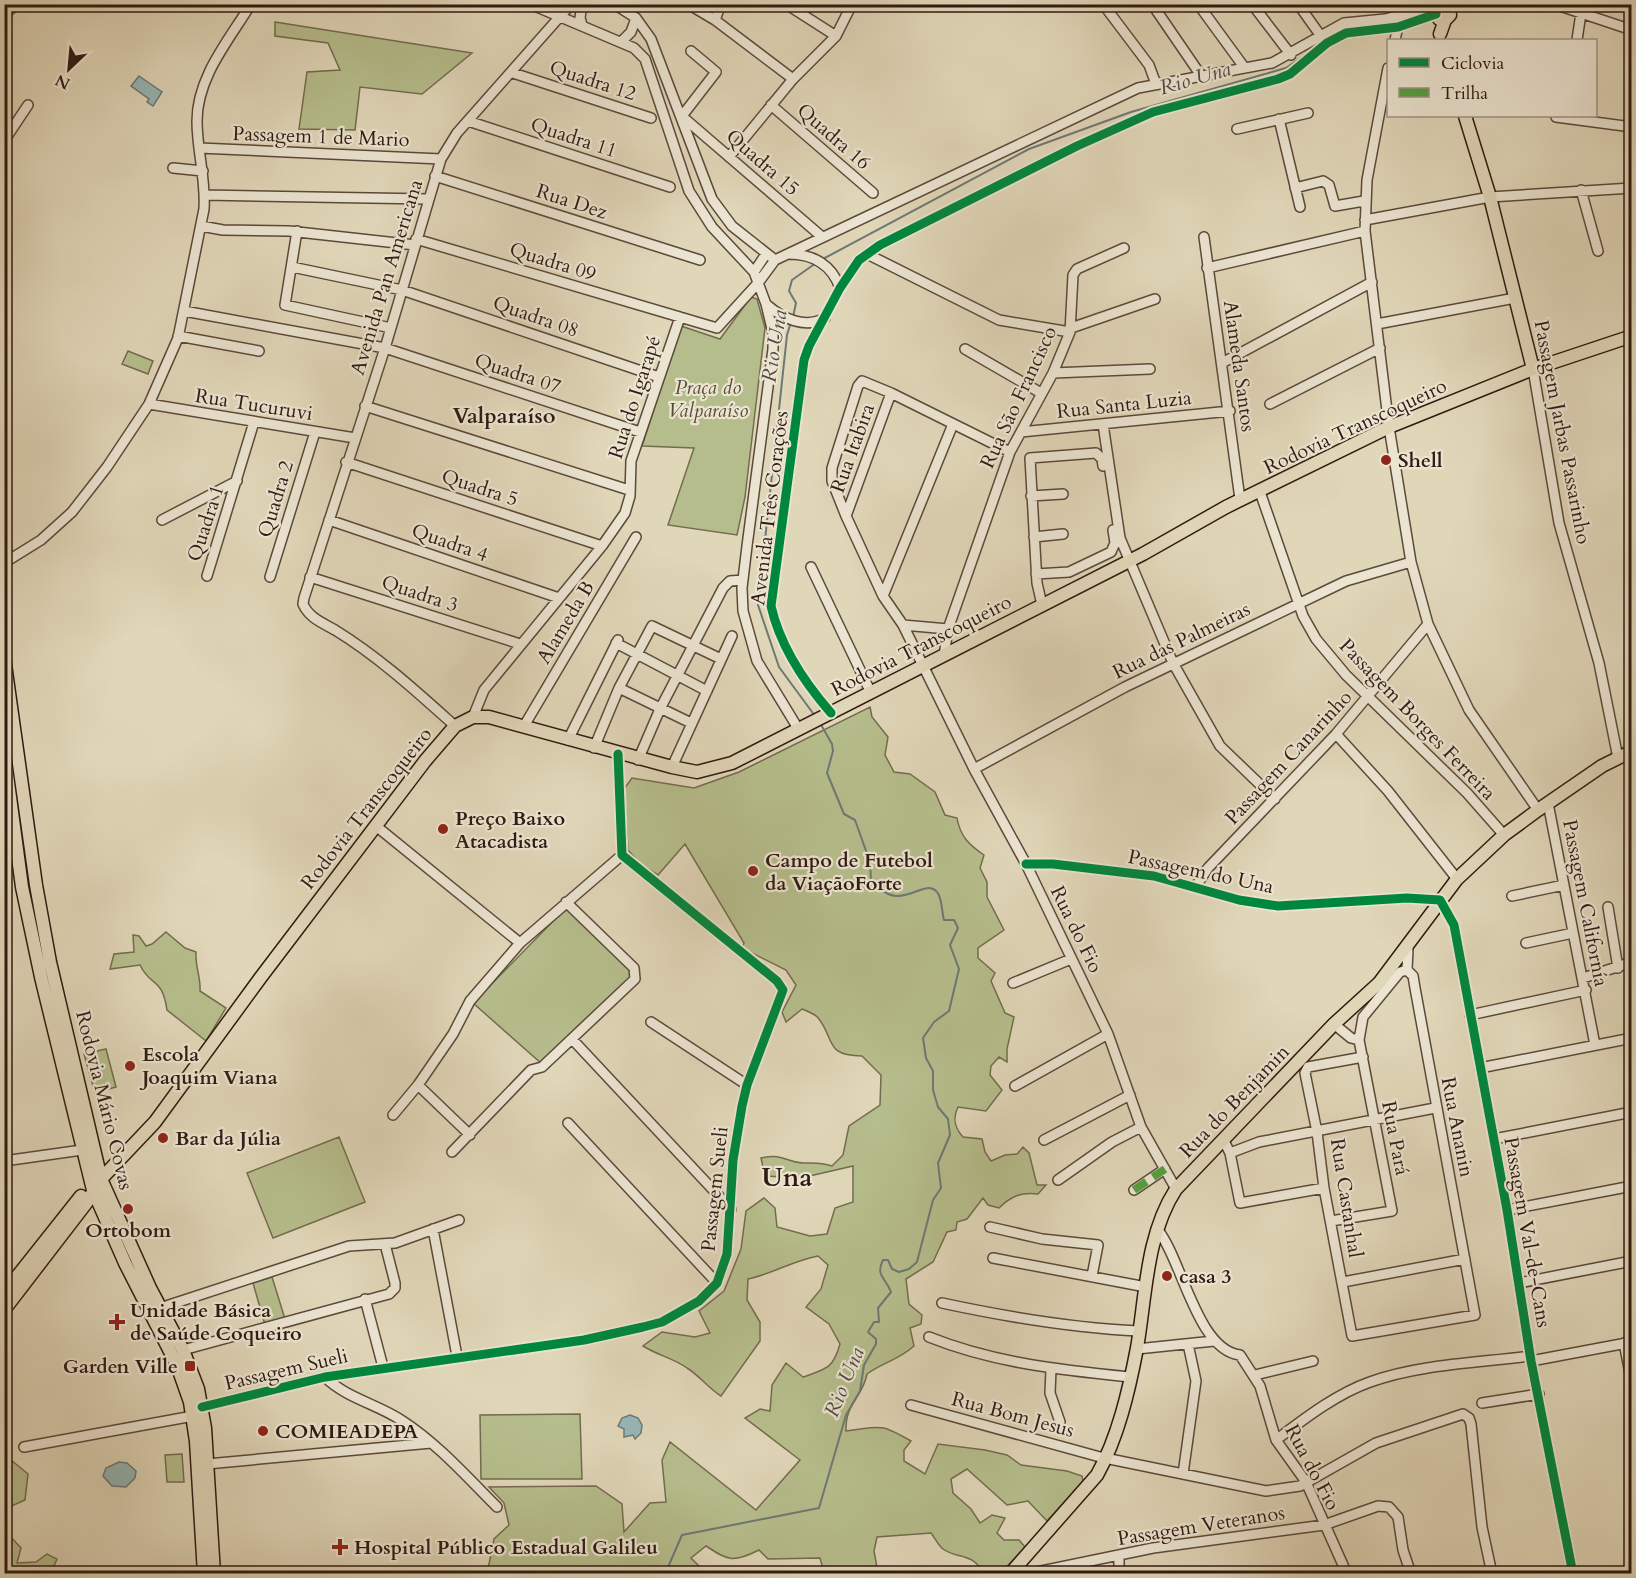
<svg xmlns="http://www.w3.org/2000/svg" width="1636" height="1578" viewBox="0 0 1636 1578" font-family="Cardo,serif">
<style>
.green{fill:#b6bd8c;stroke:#736c4e;stroke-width:1.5}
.water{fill:#96b7b7;stroke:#6d7875;stroke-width:1.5}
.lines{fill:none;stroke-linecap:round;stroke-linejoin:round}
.stream{stroke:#6d7875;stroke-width:2}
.minor-casing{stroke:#5c493b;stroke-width:12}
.major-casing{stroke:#301a11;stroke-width:15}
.minor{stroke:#ebe4d1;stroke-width:9}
.major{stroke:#e0d6b8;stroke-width:12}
.quiet{stroke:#52a13f;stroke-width:8;stroke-dasharray:15 8;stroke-linecap:butt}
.cycleway-casing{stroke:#ebe4d1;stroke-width:13}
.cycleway{stroke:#00873e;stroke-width:9}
.poi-dot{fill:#8f2418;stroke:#ebe4d1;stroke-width:2}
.labels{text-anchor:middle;stroke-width:4.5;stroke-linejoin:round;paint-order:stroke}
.street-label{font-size:20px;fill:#301a11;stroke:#ebe4d1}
.park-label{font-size:20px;font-style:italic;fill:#584b36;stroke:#ebe4d1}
.poi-label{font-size:20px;font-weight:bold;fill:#301a11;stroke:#ebe4d1;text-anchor:start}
.water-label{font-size:21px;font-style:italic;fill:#4f4943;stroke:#ebe4d1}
.quarter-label{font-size:22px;font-weight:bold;fill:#301a11;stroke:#ebe4d1}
.district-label{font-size:26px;font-weight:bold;fill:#301a11;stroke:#ebe4d1}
</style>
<rect width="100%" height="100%" fill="#e0d6b8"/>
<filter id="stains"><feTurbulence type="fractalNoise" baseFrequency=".00333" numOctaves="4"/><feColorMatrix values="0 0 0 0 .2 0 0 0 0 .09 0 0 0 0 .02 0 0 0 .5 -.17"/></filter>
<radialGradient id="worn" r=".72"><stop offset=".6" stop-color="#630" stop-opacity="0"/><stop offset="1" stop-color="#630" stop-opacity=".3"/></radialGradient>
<path class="green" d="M275,22l197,31 -50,41 -62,-7 -5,43 -56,-1 8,-57 33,-2 -12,-27 -53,-7z
M751,297l6,2 8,29 -20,169 -8,38 -69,-10 26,-77 -52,-2 39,-120 39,13z
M128,351l25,10 -5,13 -26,-10z
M870,707l2,10 16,20 -3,18 9,17 16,2 25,18 10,23 12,3c3,18 12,27 27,37l-4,13 7,14v15l17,33 -26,18v10l17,15 -4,8 14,32 9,4 -7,32v13l-8,-5 -8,9 -1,9 12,15 -16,21 -28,-4c-6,12 -3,21 5,30l19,2 3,13 6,9 14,-6 12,-1 6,-7 6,6 8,32h9l-8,9c-17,-2 -27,2 -39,14l-11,-3 -5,-7 -16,21 -10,3 -1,8 -9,2 -14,30 -27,17 3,25 13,11 -1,9 -11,4 4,18c-17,15 -31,16 -47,28 -4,23 -22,29 -21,57 35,-4 32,-9 65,10l-7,9v11l21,13 13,-30 47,6 22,5 14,10 46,6 15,5 1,5 -36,40 -19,-20 -21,4 -40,-36 -16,10 2,14 18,16 9,14 12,-8 13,3 -8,15 7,7h15l6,7 -24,26h-18c-10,-21 -27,-14 -40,-24 -5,-4 -8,-11 -12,-16l-54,4 -3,14 4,22h-54l-4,-15 -52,1 -9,-9c-26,13 -30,11 -53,-4l-15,12 15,15 -219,1 7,-35 15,-14 -5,-22 -15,-16 107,-1 26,18 2,28 26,-29 16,-1 -4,-42 8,-18 86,68 44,-50 -55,-42 15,-9 10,2 2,-26 14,-22 17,14c23,-8 30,-8 37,-33l-11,-20 -23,-17 15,-18 7,-24 -10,-9c-26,5 -46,18 -70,23l-1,21 13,22v19l-39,55c-13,-8 -21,-20 -34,-28 -12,-9 -30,-13 -44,-22l19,-14 33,5 15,-4 -11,-22 25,-20 17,-42 5,-38 18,-13 11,10 2,19 33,9 17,-2 8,-26 18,-6v-36l-52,12 -36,-2 -4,-18c23,-5 24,4 42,5 11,0 18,-1 29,3l11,-11 6,-29 31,-21 1,-30 -19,-19c-37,0 -27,-16 -43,-37 -3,-5 -12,-8 -17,-10l-16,13 -4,-10 14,-27 -10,-15 -44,-22 2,-5 -59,-99 -27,31 -17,-10 -13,-15 -4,-61 8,-11 62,10 45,-16z
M567,907l69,66 -94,91 -69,-61z
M166,932l19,16 11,4c-1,15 5,25 4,39l26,17 -20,33 -39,-31c-5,-34 -16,-22 -27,-45l-30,4 4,-15 20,-2 -1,-17 6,1 7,10 6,-2z
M106,1049l10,38 -21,6 -11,-39z
M339,1137l26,65 -92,36 -26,-65z
M272,1277l13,42 -20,6 -12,-42z
M580,1414l2,65h-101l-1,-64z
M182,1454l2,28h-17l-2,-27z
M5,1455l23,19 -3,26 -18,8 -2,4z
M5,1533l4,2 12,13 -4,15 19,-1 11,-8 10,5 -6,14h-46z"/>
<path class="water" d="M139,76l23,16 -9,14 -6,-4 2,-3 -18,-13z
M630,1415l8,3 4,7 -1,8 -6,6 -2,-4 -9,2v-8l-6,-3 4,-8z
M119,1462l8,1 9,8 -1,7 -9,9 -14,-1 -9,-10 3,-8z"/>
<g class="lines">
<path class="stream" d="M821,260l208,-111 102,-37 155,-44 29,-20
M793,317l3,-14 -7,-12 3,-11 24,-17
M791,322l-4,13 -29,270 21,62 36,49
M665,1574l17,-39 137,-27 27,-93 14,-24 4,-26 12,-21v-5l-8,-7 6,-10h5l-1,-14 13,-16c-5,-14 -16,-16 -8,-32h5l4,9 7,3 10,-3 8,-7 16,-62 8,-12 -3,-25 12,-28 -2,-16 -10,-12 -5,-17v-19l-7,-13 -3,-20 11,-16 15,-11 10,-42 -9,-24 8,-17 -4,-8h-10c-2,-7 -2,-23 -7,-28 -15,-16 -36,25 -66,-12l-1,-18 -15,-42 -11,-6 -17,-41 6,-22 -1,-7 -12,-21"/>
<g class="minor-casing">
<path id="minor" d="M530,4l104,44 11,11 44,132 23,36 42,45 12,32 7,29v16l-26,197 -5,42 1,23 14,50 42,69
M582,4l-2,14 2,7
M614,4l22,14 15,21 61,160 20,27 43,34
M688,4l27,16 78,59
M786,4l50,32
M1103,4l46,61 7,19
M1152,4l50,73
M1198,4l46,63
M1252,4l39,51
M1298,4l25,35
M1554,4l78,26
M4,9h7
M715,20l6,-16
M1395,40l4,-18
M1577,40l4,-27
M621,42l10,-10 5,-14
M1388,68l-21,112 -2,51 24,196 22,135 17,62 41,86 69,100
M513,73l138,45
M771,105l102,88
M682,116l34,-44 -25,-21
M1556,117l76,10
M684,118l137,118
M1279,119l21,88
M468,121l202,66
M1237,129l71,-16
M4,141l24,-36
M199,148l242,11
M729,157l64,-78 43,-43 16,-32
M173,168l30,3
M435,176l265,84
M1295,188l28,-7 6,4 6,21 29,-5
M1581,190l17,61
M205,195l223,4
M1365,220l125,-23 142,-9
M201,226l22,4 66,1 126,14
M297,231l-12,74 106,23
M1204,237l36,262
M416,239l301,89 41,-45 17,-23 363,-172 134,-25 72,-40 41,-4 39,-10h13
M789,254c24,0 43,11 51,34
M867,254l132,66 71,12
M292,267l110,23 257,87
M1207,268l158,-37
M754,272l12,-18
M766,304c17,15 39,25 59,14
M184,311l201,37 255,84
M1377,324l138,-26
M1071,328l84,-29
M178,336l81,15
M965,349l76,44
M1222,363l150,-81
M1533,369l26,154 40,140 19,95
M1053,373l97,-4
M149,404l206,34
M1270,404l110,-56
M365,406l264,84
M1103,424l17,114 53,125 47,83 55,53
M1021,432l209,-21
M1010,452l-119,-59 -29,-12 -4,5 -26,82v13l14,35 37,80 20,29 71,144 52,95 82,170 33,93 35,62
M346,462l256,84
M1260,492l43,124 13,23 30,36 121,118 37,42
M1031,496l32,-2
M846,516l45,-123
M162,520l75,-39
M329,520l230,78
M1034,537l29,-3
M4,563l37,-23 31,-28 35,-45 42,-63 29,-66 26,-129c2,-30 -7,-58 -7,-88 0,-44 32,-81 54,-117
M811,567l60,126
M1036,574l33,-2 42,-20 4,-9 -2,-13
M207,576l47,-154
M270,577l45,-145
M310,577l210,67
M883,596l70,-172
M1042,605l-5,-22 -7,-125 66,-5 6,6 1,7
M903,625l45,4
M616,643l91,48
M944,656l4,-27 62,-177 43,-79 17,-41 3,-57 4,-6 47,-21
M619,688l72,35
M831,713c-27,-31 -51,-67 -60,-107l33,-246 5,-14 31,-58 19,-28 21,-15 197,-99 76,-34 125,-33 12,-5 37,-31 19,-10 52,-6 38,-13
M473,717l11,-27 118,-144 23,-33 5,-17 1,-35 49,-144
M455,726c-38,-34 -76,-69 -120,-96 -12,-7 -26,-12 -32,-26l1,-6 81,-250 56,-189 16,-26 114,-129
M524,726l112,-189
M1336,734l52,57 69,88
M568,740l50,-100
M594,748l25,-60 33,-62 69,33
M638,760l22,-51 63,-121 7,-7 13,-1
M672,767l60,-131
M974,769l151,-82 221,-106 65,-19
M1548,803l47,242
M376,826l144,117
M1026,864h27l101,12 85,24 39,6 129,-8 33,2 14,25 53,285 24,151 42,213
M1196,886l12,-18 128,-134 92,-110
M1512,896l52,-11
M1608,907l10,61
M1526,943l47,-10
M1583,978l49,-16
M1013,983l58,-24
M1470,1015l116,-25
M651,1022l96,63
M1334,1024l17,14 8,2
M572,1039l159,170
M1363,1057l-55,10 -3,6 12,59 7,56 28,148 123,-21 -60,-327 -2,-12 -6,-6 1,-21
M1480,1068l152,-30
M418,1085l52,50
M1015,1086l93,-52
M393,1115l25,-30 35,-51 17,-33 50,-58 102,-88
M568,1123l149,160
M1223,1139l7,14 10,50 84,-15
M1494,1139l138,-27
M1044,1140l86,-45
M452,1152l79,-82 11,-3 93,-88 -1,-11 -68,-66
M1230,1153l29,-11 176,-34
M4,1161l78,-11
M1058,1180l54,-38 29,-15
M1134,1190l31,-21
M1507,1210l125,-24
M1331,1221l61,-10 -33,-171 4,-23 37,-45 7,-2
M990,1227l52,12 56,6 -6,31
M433,1229l24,127
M1158,1230c24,30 39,120 82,125l20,31 16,54 30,42 41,92
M993,1258l153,29
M1343,1282l122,-23
M1519,1283l113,-22
M365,1299l18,68
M942,1303c65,14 131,25 197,28
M160,1308l189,-62 46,-3 64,-23
M929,1337c65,26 132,33 201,40
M1624,1343l8,40
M1137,1349l77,-8
M183,1350l206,-56 6,-6v-5l-10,-39
M1531,1361l101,-19
M1051,1369l-1,24 10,29
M1255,1375l58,-14
M325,1377c21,21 52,27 76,43 36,23 66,57 96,87
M1482,1403l57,-9
M911,1405l189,52 166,34 34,-5 76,-43 87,-29 6,4 2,6 11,103 10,47
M202,1407l123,-30 259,-37 59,-13 19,-5 37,-21 18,-18 10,-29 6,-94 9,-54 5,-21 36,-95 -6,-9 -155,-126 -4,-101
M1276,1440c28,-21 60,-46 94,-58 50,-18 108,-19 160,-26
M24,1447l169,-31
M207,1464l224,-21
M1183,1474l13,-93 -8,-37
M1027,1574l126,-26 171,-23 54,-19 11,1 9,10 5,33 8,24
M1119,1574v-19
M1625,1574l7,-2"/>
</g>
<g class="major-casing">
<path id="major" d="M1440,34l5,-14 5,-5 -2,-7 -6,-2 -6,8 3,5 6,1
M1465,116l25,81 43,172
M4,657l32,228 14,77 51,217 49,109 33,62 15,39 7,39 9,146
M4,752l18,135 19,90 52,213 32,73 52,102 13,37 6,39 8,133
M4,1293l77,-97
M4,1310l83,-108 14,-23 54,-57 106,-145 164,-216 30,-35 18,-9h16l183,50 25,5 35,-9 411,-209 83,-47 163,-80 144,-58 99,-33
M1010,1574l87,-99c21,-37 32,-85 40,-127 9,-53 9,-113 39,-159l158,-165 45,-41 78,-104 47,-44 34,-25 64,-44 30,-15"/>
</g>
<use href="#minor" class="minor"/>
<use href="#major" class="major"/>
<path class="quiet" d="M1134,1190l31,-21"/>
<g class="cycleway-casing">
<path id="cycleway" d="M831,713c-27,-31 -51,-67 -60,-107l33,-246 5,-14 31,-58 19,-28 21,-15 197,-99 76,-34 125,-33 12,-5 37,-31 19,-10 52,-6 38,-13
M1026,864h27l101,12 85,24 39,6 129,-8 33,2 14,25 53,285 24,151 42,213
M202,1407l123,-30 259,-37 59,-13 19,-5 37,-21 18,-18 10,-29 6,-94 9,-54 5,-21 36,-95 -6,-9 -155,-126 -4,-101"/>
</g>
<use href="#cycleway" class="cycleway"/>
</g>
<g class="poi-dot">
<circle cx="1386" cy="460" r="6"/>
<circle cx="443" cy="829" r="6"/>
<circle cx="753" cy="871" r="6"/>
<circle cx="130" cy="1066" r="6"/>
<circle cx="163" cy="1138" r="6"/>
<circle cx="128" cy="1209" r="6"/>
<circle cx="1167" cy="1276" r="6"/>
<path d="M114 1313h6v6h6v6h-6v6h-6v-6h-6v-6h6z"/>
<rect x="184" y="1360" width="12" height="12" rx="3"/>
<circle cx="263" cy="1431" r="6"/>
<path d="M337 1538h6v6h6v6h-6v6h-6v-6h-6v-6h6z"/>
</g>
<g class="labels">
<g class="street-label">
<text transform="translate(593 80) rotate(18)" y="7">Quadra 12</text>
<text transform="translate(321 136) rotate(2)" y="7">Passagem 1 de Mario</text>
<text transform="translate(834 136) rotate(41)" y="7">Quadra 16</text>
<text transform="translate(574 137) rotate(18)" y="7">Quadra 11</text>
<text transform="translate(763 162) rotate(41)" y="7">Quadra 15</text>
<text transform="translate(572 201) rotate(18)" y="7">Rua Dez</text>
<text transform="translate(553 261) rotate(17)" y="7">Quadra 09</text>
<text transform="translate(386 277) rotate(-73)" y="7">Avenida Pan Americana</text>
<text transform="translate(536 316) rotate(19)" y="7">Quadra 08</text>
<text transform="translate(1240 366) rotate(82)" y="7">Alameda Santos</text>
<text transform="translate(518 373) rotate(18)" y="7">Quadra 07</text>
<text transform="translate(634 397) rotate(-72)" y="7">Rua do Igarapé</text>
<text transform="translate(1018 397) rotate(-65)" y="7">Rua São Francisco</text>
<text transform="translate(254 404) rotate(9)" y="7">Rua Tucuruvi</text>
<text transform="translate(1124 404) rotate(-6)" y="7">Rua Santa Luzia</text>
<text transform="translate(1355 426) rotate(-25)" y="7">Rodovia Transcoqueiro</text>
<text transform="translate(1563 432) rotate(79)" y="7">Passagem Jarbas Passarinho</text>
<text transform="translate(852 448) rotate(-70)" y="7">Rua Itabira</text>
<text transform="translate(480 487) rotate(18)" y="7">Quadra 5</text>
<text transform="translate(275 499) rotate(-73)" y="7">Quadra 2</text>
<text transform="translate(769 508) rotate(-83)" y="7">Avenida Três Corações</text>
<text transform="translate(205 523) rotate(-72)" y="7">Quadra 1</text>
<text transform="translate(450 542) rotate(19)" y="7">Quadra 4</text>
<text transform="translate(420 593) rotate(18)" y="7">Quadra 3</text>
<text transform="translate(565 622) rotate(-59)" y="7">Alameda B</text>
<text transform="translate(1181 640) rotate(-26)" y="7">Rua das Palmeiras</text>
<text transform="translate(921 645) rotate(-27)" y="7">Rodovia Transcoqueiro</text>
<text transform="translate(1418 719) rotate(46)" y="7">Passagem Borges Ferreira</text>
<text transform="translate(1288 757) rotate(-47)" y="7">Passagem Canarinho</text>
<text transform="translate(366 808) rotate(-52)" y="7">Rodovia Transcoqueiro</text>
<text transform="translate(1201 871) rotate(12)" y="7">Passagem do Una</text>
<text transform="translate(1586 903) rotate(79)" y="7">Passagem Californía</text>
<text transform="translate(1077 929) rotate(64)" y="7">Rua do Fio</text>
<text transform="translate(105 1100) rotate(76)" y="7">Rodovia Mário Covas</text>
<text transform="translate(1234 1101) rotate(-46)" y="7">Rua do Benjamin</text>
<text transform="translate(1458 1127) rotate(79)" y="7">Rua Ananin</text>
<text transform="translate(1396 1138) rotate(79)" y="7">Rua Pará</text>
<text transform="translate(714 1189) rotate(-84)" y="7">Passagem Sueli</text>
<text transform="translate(1347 1198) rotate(81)" y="7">Rua Castanhal</text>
<text transform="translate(1528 1232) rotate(80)" y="7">Passagem Val-de-Cans</text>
<text transform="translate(286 1369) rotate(-13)" y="7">Passagem Sueli</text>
<text transform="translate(1013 1414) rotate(15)" y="7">Rua Bom Jesus</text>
<text transform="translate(1313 1467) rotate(62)" y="7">Rua do Fio</text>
<text transform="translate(1201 1525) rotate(-9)" y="7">Passagem Veteranos</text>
</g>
<g class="park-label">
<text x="708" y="394">Praça do<tspan x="708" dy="23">Valparaíso</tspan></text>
</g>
<g class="poi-label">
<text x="1398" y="467">Shell</text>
<text x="455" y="825">Preço Baixo<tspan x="455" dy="23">Atacadista</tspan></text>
<text x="765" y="867">Campo de Futebol<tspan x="765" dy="23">da ViaçãoForte</tspan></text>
<text x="142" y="1061">Escola<tspan x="142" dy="23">Joaquim Viana</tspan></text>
<text x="175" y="1145">Bar da Júlia</text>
<text x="128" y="1237" text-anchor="middle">Ortobom</text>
<text x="1179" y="1283">casa 3</text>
<text x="130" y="1317">Unidade Básica<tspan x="130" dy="23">de Saúde Coqueiro</tspan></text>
<text x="178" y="1373" text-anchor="end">Garden Ville</text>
<text x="275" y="1438">COMIEADEPA</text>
<text x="354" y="1554">Hospital Público Estadual Galileu</text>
</g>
<g class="water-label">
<text transform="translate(1195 78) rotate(-16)" y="7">Rio Una</text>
<text transform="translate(774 346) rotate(-81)" y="7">Rio Una</text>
<text transform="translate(844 1382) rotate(-68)" y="7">Rio Una</text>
</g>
<g class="quarter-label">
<text x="504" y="423">Valparaíso</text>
</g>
<g class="district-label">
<text x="787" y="1186">Una</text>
</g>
</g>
<rect width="1636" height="1578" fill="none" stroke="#e0d6b8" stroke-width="24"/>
<rect x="6" y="6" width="1624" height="1566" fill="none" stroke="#301a11" stroke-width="3"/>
<rect x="12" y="12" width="1612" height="1554" fill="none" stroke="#301a11" stroke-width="1.5"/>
<rect x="1387" y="39" width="210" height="78" fill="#ebe4d1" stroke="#a09384" stroke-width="1.5"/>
<rect x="1399" y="58" width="30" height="9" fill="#00873e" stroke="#a09384" stroke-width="1.5"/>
<text x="1441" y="69" font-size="18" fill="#301a11">Ciclovia</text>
<rect x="1399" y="88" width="30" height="9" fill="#52a13f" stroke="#a09384" stroke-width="1.5"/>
<text x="1441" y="99" font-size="18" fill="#301a11">Trilha</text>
<g transform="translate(69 69) rotate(206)" stroke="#ebe4d1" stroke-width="4.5" paint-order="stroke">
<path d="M0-4.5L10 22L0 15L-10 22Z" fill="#301a11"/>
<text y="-9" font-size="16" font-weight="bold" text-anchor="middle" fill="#301a11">N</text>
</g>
<rect width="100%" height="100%" filter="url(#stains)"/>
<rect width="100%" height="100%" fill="url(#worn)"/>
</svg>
